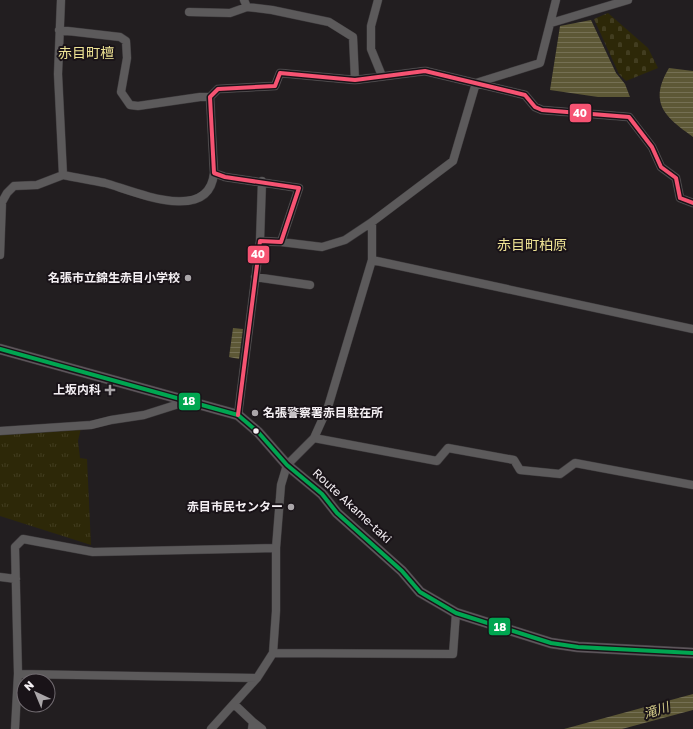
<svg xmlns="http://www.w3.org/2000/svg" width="693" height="729" viewBox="0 0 693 729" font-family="'Golos Text','Noto Sans JP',sans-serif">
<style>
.grass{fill:url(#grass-tufts)}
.cemetery{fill:url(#cemetery-stones)}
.water{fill:url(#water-rules)}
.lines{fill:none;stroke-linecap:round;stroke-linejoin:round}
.minor-casing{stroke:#3d3a3c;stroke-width:9}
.major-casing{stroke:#3d3a3c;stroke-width:11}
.minor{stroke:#5c5a5b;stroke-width:8}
.major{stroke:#5e565c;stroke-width:10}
.bus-1-casing{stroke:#191318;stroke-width:7}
.bus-2-casing{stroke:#191318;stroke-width:7}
.bus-1{stroke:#00a651;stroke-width:4}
.bus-2{stroke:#f65372;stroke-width:4}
.poi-dot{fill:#aaa6a9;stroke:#191318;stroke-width:1.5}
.bus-dot{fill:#f4eff3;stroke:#191318;stroke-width:1.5}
.labels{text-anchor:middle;stroke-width:4;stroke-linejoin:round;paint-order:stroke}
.poi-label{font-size:12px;font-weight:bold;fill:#f4eff3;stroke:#191318;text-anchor:end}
.street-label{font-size:12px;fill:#f4eff3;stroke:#191318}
.water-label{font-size:13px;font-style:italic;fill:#d1c986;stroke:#191318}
.quarter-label{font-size:14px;fill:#eee394;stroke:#191318}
.line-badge{stroke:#191318;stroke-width:1.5}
.badge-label{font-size:11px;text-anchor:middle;font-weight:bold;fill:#fff}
</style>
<defs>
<pattern id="grass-tufts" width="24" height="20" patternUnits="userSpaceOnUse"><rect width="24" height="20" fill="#2d2808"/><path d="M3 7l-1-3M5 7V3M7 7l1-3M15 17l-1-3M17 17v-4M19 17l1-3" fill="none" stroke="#423d20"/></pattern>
<pattern id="cemetery-stones" width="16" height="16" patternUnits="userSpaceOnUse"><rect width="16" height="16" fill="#2d2808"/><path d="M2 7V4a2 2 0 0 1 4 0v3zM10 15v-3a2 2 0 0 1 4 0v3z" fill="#423d20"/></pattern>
<pattern id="water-rules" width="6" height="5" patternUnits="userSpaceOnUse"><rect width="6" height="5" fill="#5d5836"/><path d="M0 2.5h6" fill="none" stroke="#757054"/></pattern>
</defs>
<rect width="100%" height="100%" fill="#221e20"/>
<path class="grass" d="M81,428l-3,13 2,17 7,1 4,86 -91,-29v-83z"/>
<path class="cemetery" d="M608,13l40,35 10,20 -32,13 -7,-7 -25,-55z"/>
<path class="water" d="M591,20l25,53 9,11 5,13h-32l-48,-7 10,-64z
M669,68l24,3v66c-28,-20 -45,-34 -24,-69z
M233,328l10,1 -4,30 -10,-2z
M693,694v16l-71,19h-58z"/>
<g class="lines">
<g class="minor-casing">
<path id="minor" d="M244,0l3,7 25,3 57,12 24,15 2,43
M378,0l-7,26v23l11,27
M189,12l41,1 17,-6
M551,23l77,-23
M59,30l61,7 6,4 1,17 -6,34 9,13 8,1 62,-9h10
M63,175c14,3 28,5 42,8 29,8 104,42 109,-10
M260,241l2,-60
M281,242l41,5 23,-7 27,-18
M0,255l2,-53 5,-9 7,-7 23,-1 26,-10 -5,-101 3,-74
M372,260l321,69
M255,277l55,8
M238,415l22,-174 21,1 18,-54 -74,-11 -11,-4 -4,-76 8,-8 57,-3 5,-13 75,7 70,-9 100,24 10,12 7,3 87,7 23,30 9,20 15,11 4,20 13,5
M0,431l91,-6 20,-5 33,-5 41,-13
M314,438l123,23 11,-13 66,12 6,10 40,4 15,-11 118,22
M0,577l16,2
M273,653l180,1 3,-41
M18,674l239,4
M234,704l19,18 -1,7
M253,722l9,7
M15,729l3,-55 -3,-127 8,-8 70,13 183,-4
M211,729l46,-51 16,-25 3,-42v-63l5,-63 6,-20 27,-27 14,-31 44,-147v-38l81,-61 23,-78 64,-20 16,-63"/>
</g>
<g class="major-casing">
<path id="major" d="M0,349l238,66 20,17 29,33 35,29 15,19 65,58 18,21 36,21 95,30 27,4 115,6"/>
</g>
<use href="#minor" class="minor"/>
<use href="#major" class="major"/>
<g class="bus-1-casing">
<path id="bus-1" d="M0,349l238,66 20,17 29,33 35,29 15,19 65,58 18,21 36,21 95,30 27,4 115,6"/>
</g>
<g class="bus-2-casing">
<path id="bus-2" d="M238,415l22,-174 21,1 18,-54 -74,-11 -11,-4 -4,-76 8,-8 57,-3 5,-13 75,7 70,-9 100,24 10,12 7,3 87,7 23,30 9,20 15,11 4,20 13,5"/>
</g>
<use href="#bus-1" class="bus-1"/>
<use href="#bus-2" class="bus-2"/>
</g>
<g class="poi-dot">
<circle cx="188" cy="278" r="4"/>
<path d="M108 384h4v4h4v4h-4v4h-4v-4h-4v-4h4z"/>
<circle cx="255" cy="413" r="4"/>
<circle cx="291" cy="507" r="4"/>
</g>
<circle class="bus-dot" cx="256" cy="431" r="3.5"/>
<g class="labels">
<g class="poi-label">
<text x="180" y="282">名張市立錦生赤目小学校</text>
<text x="101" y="394">上坂内科</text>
<text x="263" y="417" text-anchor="start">名張警察署赤目駐在所</text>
<text x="283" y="511">赤目市民センター</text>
</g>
<g class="street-label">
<text transform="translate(352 506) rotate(43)" y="4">Route Akame-taki</text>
</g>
<g class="water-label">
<text transform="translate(656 710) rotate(-18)" y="5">滝川</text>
</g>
<g class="quarter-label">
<text x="86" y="58">赤目町檀</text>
<text x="532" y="250">赤目町柏原</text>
</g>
</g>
<g class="line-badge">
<rect x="569" y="103" width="23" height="20" rx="4" fill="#f65372"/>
<rect x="247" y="245" width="23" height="19" rx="4" fill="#f65372"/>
<rect x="178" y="392" width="23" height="19" rx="4" fill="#00a651"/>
<rect x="488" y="617" width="23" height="19" rx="4" fill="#00a651"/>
</g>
<g class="badge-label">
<text x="580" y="117">40</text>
<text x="258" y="258">40</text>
<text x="189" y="405">18</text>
<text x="500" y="631">18</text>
</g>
<g transform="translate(36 693) rotate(316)"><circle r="19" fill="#191318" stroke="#716b70"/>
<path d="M0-3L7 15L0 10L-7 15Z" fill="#aaa6a9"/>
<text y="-6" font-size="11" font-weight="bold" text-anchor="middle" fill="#f4eff3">N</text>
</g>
</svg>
